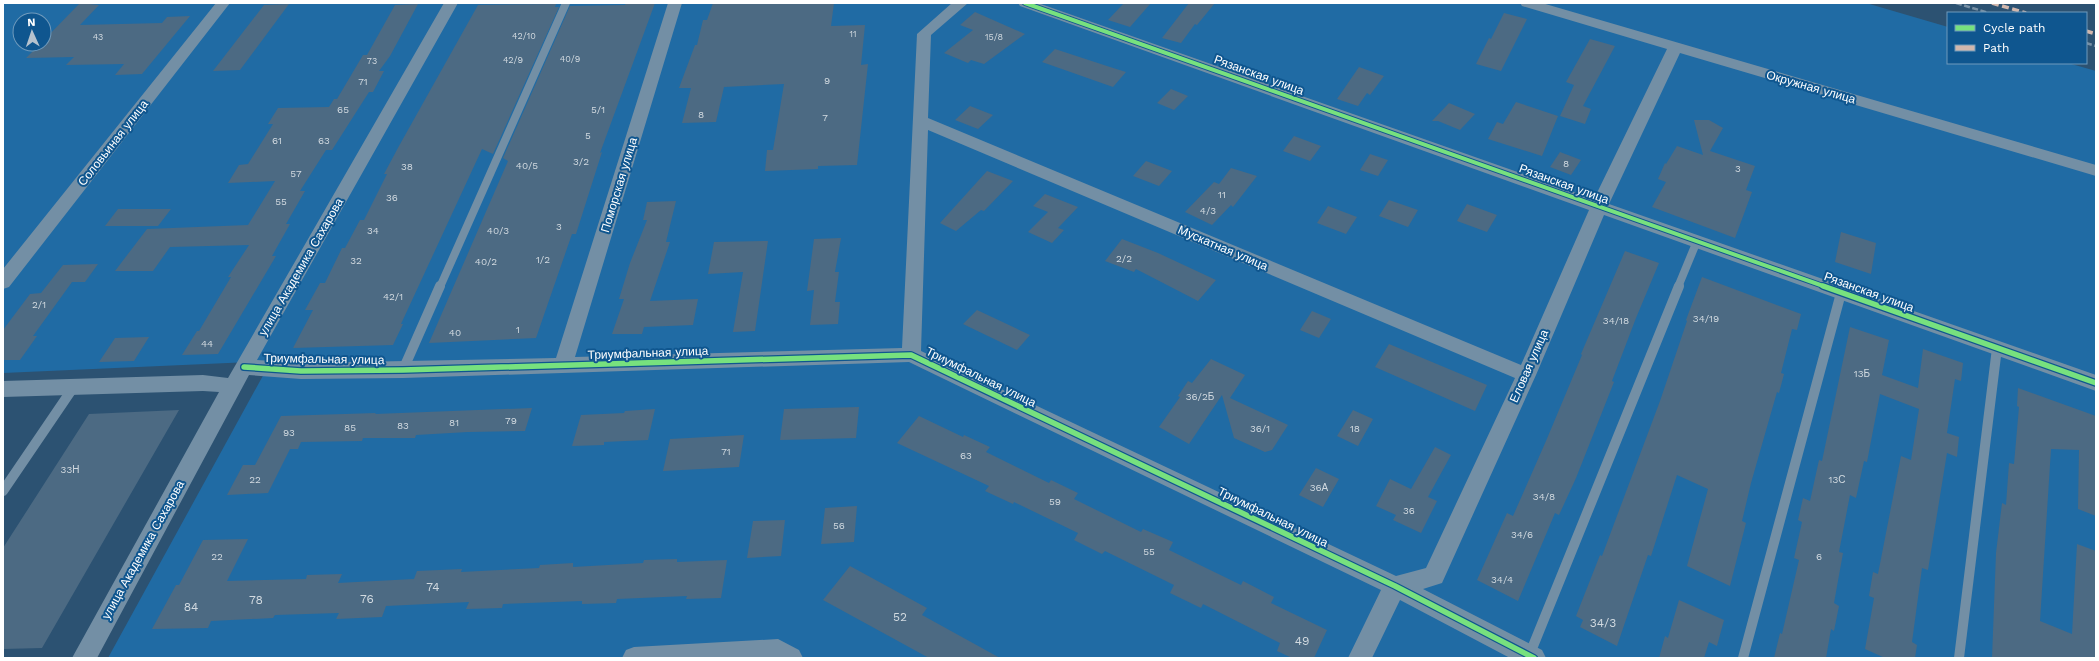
<svg xmlns="http://www.w3.org/2000/svg" width="2099" height="661" viewBox="0 0 2099 661" font-family="'Work Sans',sans-serif">
<style>
.green{fill:#206ba4;fill-rule:evenodd}
.building{fill:#4c6a83}
.lines{fill:none;stroke-linecap:round;stroke-linejoin:round}
.service-far1{stroke:#738fa5;stroke-width:8}
.service{stroke:#738fa5;stroke-width:10}
.minor{fill:#738fa5;fill-rule:evenodd}
.rail{stroke:#7790a5;stroke-width:2.5;stroke-dasharray:6 2.5;stroke-linecap:butt}
.quiet{stroke:#d1b7ad;stroke-width:3.5;stroke-dasharray:7 3.5;stroke-linecap:butt}
.cycleway-far1-casing{stroke:#0f568f;stroke-width:6}
.cycleway-casing{stroke:#0f568f;stroke-width:8}
.cycleway-far1{stroke:#77e17e;stroke-width:4}
.cycleway{stroke:#77e17e;stroke-width:5.5}
.labels{text-anchor:middle;stroke-width:4;stroke-linejoin:round;paint-order:stroke}
.far-number-label{font-size:9px;fill:#d2dae0}
.number-label{font-size:10px;fill:#d2dae0}
.street-label{font-size:12px;fill:#fff;stroke:#0f568f}
.near-number-label{font-size:12px;fill:#d2dae0}
</style>
<rect width="100%" height="100%" fill="#2c5272"/>
<path class="green" d="M3,3h1863l82,24v36h120l28,8v587h-1988l163,-297 -268,12zM20,20h24v24h-24z"/>
<path class="building" d="M80,3l19,2 -19,20 82,-2 5,-6 23,-1 -48,58 -27,1 9,-11 -58,1 8,-8 -48,1 14,-14h4v-4z
M626,3h29l-55,150 2,-1 -26,82h-4l-36,104 -107,5 79,-182 -5,-3 67,-152 55,-1z
M713,3h121l-3,23 34,-1 -4,40 7,-1 -11,101 -39,1v3l-53,2 2,-21h6l11,-66 -60,3 -8,35 -34,1 9,-35h-12l16,-43h2l6,-25h4z
M1124,3h27l-21,24 -22,-7z
M1189,3h26l-18,22 -2,-1 -14,19 -19,-5z
M289,4l-49,66 -27,1 51,-66z
M418,4l-28,52 -11,15h5l-11,21h-4l-37,58h-6l-26,41h5l-19,33h4l-18,32h4l-58,98 -36,1 15,-24h2l32,-54h-3l21,-32 -79,2 -17,24h-38l32,-42 101,-4 27,-44 -47,2 11,-18 9,-1 25,-40h-5l10,-16 51,-1 5,-8h3l26,-44h4l28,-50z
M556,4l-1,3h4l-66,147 -11,-5 -81,175h2l-10,21 -100,3 20,-38h-8l15,-27h5l17,-35h3l15,-28h4l23,-46h-3l15,-28 79,-141z
M975,12l50,22 -41,30 -13,-4 -3,3 -24,-10 29,-23 -13,-5z
M1504,13l23,6 -26,52 -25,-7 13,-26 2,1z
M1590,39l25,7 -32,60 8,3 -6,15 -25,-8 14,-31 -8,-3z
M1055,49l55,18 16,5 -13,15 -71,-25z
M1359,67l25,9 -14,19 -3,-2 -9,13 -21,-7z
M1171,89l17,7 -14,14 -17,-7z
M1516,102l42,14 -16,40 -54,-17 9,-17 6,2z
M1449,103l26,11 -15,16 -22,-9h-6z
M970,106l23,9 -15,14 -23,-9z
M1694,120h15l14,8 -13,23 45,15 -9,24 6,2 -17,46 -83,-31 14,-25 -8,-3 7,-16 1,1 11,-18 26,9z
M1294,136l27,10 -11,15 -27,-10z
M1560,152l21,8 -10,15 -21,-8z
M1370,154l18,6 -10,16 -18,-6z
M1146,161l26,10 -13,15 -26,-10z
M1231,168l26,8 -24,31 -2,-2 -19,20 -27,-13 29,-30 5,2z
M987,171l26,10 -29,30 -3,-1 -25,21 -16,-8z
M1045,194l33,13 -20,21 6,2 -12,13 -24,-11 20,-20 -15,-6z
M1389,200l29,10 -10,17 -29,-11z
M676,201l-10,41h4l-20,59 48,-2 -5,26 -49,2 -2,7h-30l12,-35h-5l11,-36 17,-43h-4l4,-18z
M1467,204l30,11 -10,17 -30,-11z
M1328,206l29,11 -11,17 -29,-11z
M118,209h53l-13,17h-53z
M1841,232l35,11 -5,31 -36,-12z
M841,238l-6,34h4l-4,30h5l-2,22 -28,1 4,-35 -7,1 7,-52z
M1122,239l36,14 58,27 -18,21 -62,-32 -2,3 -29,-11z
M768,241l-13,90 -22,1 10,-60 -35,2 6,-32z
M1625,251l34,12 -23,55 -24,63 2,1 -38,96 -17,37 -4,-2 -37,88 -41,-21 30,-67 6,3 33,-75 36,-86 -1,-1z
M98,264l-13,18h-13l-39,54h4l-17,24h-17v-30l27,-36 11,-1 22,-28z
M1702,277l99,37 -4,16 -5,-1 -11,44 3,1 -5,19 -2,-1 -26,91 -9,38 4,2 -16,63 -43,-20 21,-77 -31,-14 -26,81 -3,-1 -31,91 -37,-19 3,-7 -7,-4 24,-61 2,1 58,-155 27,-80 -1,-1z
M977,310l53,25 -13,15 -54,-26z
M1312,311l19,8 -12,19 -19,-8z
M1850,327l39,13 -7,35 36,13 5,-39 40,14 -2,18 -6,-2 -8,54 12,4 -2,20 -10,-4 -19,117 -6,-2 -10,74 5,3 -2,13h-30l-20,-9 9,-51 -5,-2 4,-24 5,2 23,-118 10,4 8,-51 -39,-15 -13,68 -3,-1 -8,37 -6,-3 -11,57 4,1 -9,50 5,3 -5,25 -3,-2 -5,29h-52l6,-25 2,1 17,-74 -5,-2 8,-36 -4,-2 5,-22 7,3 9,-41 3,1z
M149,337l-15,24 -35,1 16,-24z
M1389,344l98,41 -12,26 -100,-44z
M1211,359l34,16 -15,23 58,27 -16,25 -7,2 -31,-14 -12,-43 -33,49 -30,-17 21,-30 -2,-1 10,-15 4,2z
M2018,388l78,28v100l-18,-7 1,-59 -28,-1 -11,172 32,13 5,-90 19,7v107h-104l4,-105 6,-50 4,2 3,-42 5,1 5,-57 -2,-1z
M859,407l-3,31 -76,2 4,-31z
M532,408l-7,23 -57,1 -52,3 -1,3h-52l-1,3 -61,1 -3,7h-8l-22,44 -41,2 16,-30h12l26,-49 95,-3 -1,1z
M655,409l-7,31 -44,2v3l-32,1 9,-31 43,-2 1,-2z
M179,410l-137,238 -39,1v-101l86,-134z
M1353,410l20,9 -15,27 -21,-10z
M919,416l44,21 1,-2 26,12 -4,5 63,31 2,-3 27,13 -4,6 67,33 2,-3 30,13 -4,8 72,35 2,-4 31,16 -3,6 56,27 -13,28h-22l-15,-7 3,-8 -77,-39 -2,4 -31,-15 4,-8 -69,-34 -3,3 -28,-14 4,-7 -64,-31 -1,2 -28,-13 4,-5 -92,-43z
M744,435l-5,32 -76,4 7,-32z
M1435,447l16,8 -23,42 9,4 -16,32 -28,-13 3,-5 -20,-9 14,-27 21,10z
M1316,468l23,11 -16,28 -24,-12z
M857,506l-3,36 -33,2 4,-36z
M785,520l-4,36 -34,2 6,-37z
M248,539l-21,42 79,-2 1,-4 35,-1 -4,9 76,-4 3,-8 45,-2 -1,3 78,-4 1,-3 33,-2v4l70,-4 1,-3 33,-1v3l50,-2 -6,38 -35,1 1,-3 -70,3 -1,4 -34,1v-3l-79,3 -1,4 -36,1 3,-7 -83,4 -4,11 -46,2 3,-6 -64,2 -2,3 -62,3 -3,7 -56,1 24,-44h3l24,-45z
M850,566l77,42 -5,7 78,43h-71l-106,-58z
M1679,600l45,20 -7,26 -8,-4 -5,16h-45l6,-22 3,2z"/>
<g class="lines">
<path class="service-far1" d="M440,287l126,-284
M1678,287l19,-46"/>
<path class="service" d="M403,370l37,-84
M3,491l70,-103
M1529,656l150,-370
M1743,658l98,-365
M1959,658l38,-310"/>
<path class="minor" d="M216,3h14l-221,284 -6,2v-20z
M444,3h14l-201,357 44,3 255,-5 112,-355h14l-107,354 327,-9 15,-314 35,-31h16l-37,32 -3,83 593,247 68,-155 -569,-204 -2,-3h20l556,196 73,-150 -145,-43 -2,-3h22l554,162v11l-416,-123 -71,151 487,171v16l-492,-176 -68,160 -94,208 -19,6 119,61 4,8h-36l-110,-58 -28,58h-24l33,-68 -472,-228 -506,16 -102,1 -52,-4 -152,283h-25l147,-266 -16,-1 -200,6v-16l200,-6 25,3zM928,130l587,248 -89,190 -30,8 -475,-225z
M778,639l21,11 4,8h-181l4,-8 8,-3z"/>
<path class="rail" d="M1956,3l33,10
M2086,43l10,3"/>
<path class="quiet" d="M1992,3l34,10
M2086,31l10,3"/>
<g class="cycleway-far1-casing">
<path id="cycleway-far1" d="M1025,3l801,284"/>
</g>
<g class="cycleway-casing">
<path id="cycleway" d="M1823,286l273,97
M244,367l57,4 102,-1 508,-15 484,231 139,72"/>
</g>
<use href="#cycleway-far1" class="cycleway-far1"/>
<use href="#cycleway" class="cycleway"/>
</g>
<g class="labels">
<g class="far-number-label">
<text x="853" y="37">11</text>
<text x="524" y="39">42/10</text>
<text x="98" y="40">43</text>
<text x="994" y="40">15/8</text>
<text x="570" y="62">40/9</text>
<text x="513" y="63">42/9</text>
<text x="372" y="64">73</text>
</g>
<g class="number-label">
<text x="827" y="84">9</text>
<text x="363" y="85">71</text>
<text x="343" y="113">65</text>
<text x="598" y="113">5/1</text>
<text x="701" y="118">8</text>
<text x="825" y="121">7</text>
<text x="588" y="139">5</text>
<text x="277" y="144">61</text>
<text x="324" y="144">63</text>
<text x="581" y="165">3/2</text>
<text x="1566" y="167">8</text>
<text x="527" y="169">40/5</text>
<text x="407" y="170">38</text>
<text x="1738" y="172">3</text>
<text x="296" y="177">57</text>
<text x="1222" y="198">11</text>
<text x="392" y="201">36</text>
<text x="281" y="205">55</text>
<text x="1208" y="214">4/3</text>
<text x="559" y="230">3</text>
<text x="373" y="234">34</text>
<text x="498" y="234">40/3</text>
<text x="1124" y="262">2/2</text>
<text x="543" y="263">1/2</text>
<text x="356" y="264">32</text>
<text x="486" y="265">40/2</text>
<text x="393" y="300">42/1</text>
<text x="39" y="308">2/1</text>
<text x="1706" y="322">34/19</text>
<text x="1616" y="324">34/18</text>
<text x="518" y="333">1</text>
<text x="455" y="336">40</text>
<text x="207" y="347">44</text>
<text x="1862" y="377">13Б</text>
<text x="1200" y="400">36/2Б</text>
<text x="511" y="424">79</text>
<text x="454" y="426">81</text>
<text x="403" y="429">83</text>
<text x="350" y="431">85</text>
<text x="1260" y="432">36/1</text>
<text x="1355" y="432">18</text>
<text x="289" y="436">93</text>
<text x="726" y="455">71</text>
<text x="966" y="459">63</text>
<text x="70" y="473">33Н</text>
<text x="255" y="483">22</text>
<text x="1837" y="483">13С</text>
<text x="1319" y="491">36А</text>
<text x="1544" y="500">34/8</text>
<text x="1055" y="505">59</text>
<text x="1409" y="514">36</text>
<text x="839" y="529">56</text>
<text x="1522" y="538">34/6</text>
<text x="1149" y="555">55</text>
<text x="217" y="560">22</text>
<text x="1819" y="560">6</text>
<text x="1502" y="583">34/4</text>
</g>
<g class="street-label">
<text transform="translate(1259 75) rotate(20)" y="4">Рязанская улица</text>
<text transform="translate(1811 87) rotate(16)" y="4">Окружная улица</text>
<text transform="translate(113 143) rotate(-52)" y="4">Соловьиная улица</text>
<text transform="translate(1564 184) rotate(20)" y="4">Рязанская улица</text>
<text transform="translate(619 185) rotate(-73)" y="4">Поморская улица</text>
<text transform="translate(1223 248) rotate(23)" y="4">Мускатная улица</text>
<text transform="translate(301 267) rotate(-60)" y="4">улица Академика Сахарова</text>
<text transform="translate(1869 292) rotate(20)" y="4">Рязанская улица</text>
<text transform="translate(648 353) rotate(-2)" y="4">Триумфальная улица</text>
<text transform="translate(324 359) rotate(1)" y="4">Триумфальная улица</text>
<text transform="translate(1529 366) rotate(-66)" y="4">Еловая улица</text>
<text transform="translate(981 377) rotate(26)" y="4">Триумфальная улица</text>
<text transform="translate(1273 517) rotate(26)" y="4">Триумфальная улица</text>
<text transform="translate(143 550) rotate(-61)" y="4">улица Академика Сахарова</text>
</g>
<g class="near-number-label">
<text x="433" y="591">74</text>
<text x="367" y="603">76</text>
<text x="256" y="604">78</text>
<text x="191" y="611">84</text>
<text x="900" y="621">52</text>
<text x="1603" y="627">34/3</text>
<text x="1302" y="645">49</text>
</g>
</g>
<rect width="2099" height="661" fill="none" stroke="#ffffff" stroke-width="8"/>
<rect x="1947" y="12" width="140" height="52" fill="#0f568f" stroke="#6f9abc"/>
<rect x="1955" y="25" width="20" height="6" fill="#77e17e" stroke="#6f9abc"/>
<text x="1983" y="32" font-size="12" fill="#ffffff">Cycle path</text>
<rect x="1955" y="45" width="20" height="6" fill="#d1b7ad" stroke="#6f9abc"/>
<text x="1983" y="52" font-size="12" fill="#ffffff">Path</text>
<g transform="translate(32 32) rotate(357)"><circle r="19" fill="#0f568f" stroke="#6f9abc"/>
<path d="M0-3L7 15L0 10L-7 15Z" fill="#b5c2ce"/>
<text y="-6" font-size="11" font-weight="bold" text-anchor="middle" fill="#ffffff">N</text>
</g>
</svg>
